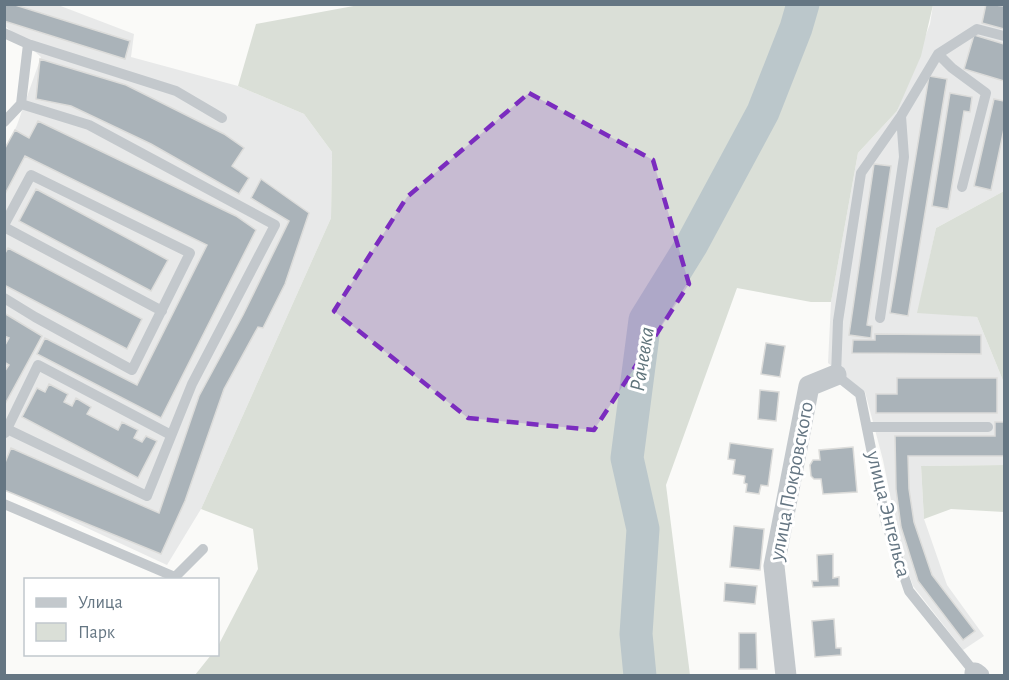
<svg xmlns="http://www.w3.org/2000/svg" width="1009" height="680" viewBox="0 0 1009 680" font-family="'Alegreya Sans',sans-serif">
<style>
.built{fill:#e8e9e9}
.green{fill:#dadfd7}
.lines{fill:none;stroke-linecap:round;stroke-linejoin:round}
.river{stroke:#bbc7cb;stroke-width:33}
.building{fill:#aab3b9;stroke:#dcdcda;stroke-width:1.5}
.service{stroke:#c3c8cc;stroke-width:10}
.minor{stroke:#c3c8cc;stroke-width:21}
.marked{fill:#7b2cbf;fill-opacity:0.2;stroke:#7b2cbf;stroke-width:4.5;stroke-dasharray:12 8;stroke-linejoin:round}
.labels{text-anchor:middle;stroke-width:6;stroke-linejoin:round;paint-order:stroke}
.street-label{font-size:21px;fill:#657683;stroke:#fff}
.water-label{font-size:22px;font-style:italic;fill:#60757c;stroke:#fff}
</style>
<rect width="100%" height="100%" fill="#fafaf8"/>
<path class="built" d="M5,5h53l76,29 -3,23 107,29 66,28 28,38 -1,66 -130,291 -34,56 -162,-75 -1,-133 7,-13 -7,-3 1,-190 12,-26 24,-68 -36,-31z
M933,5h71v186l-68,37 -18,84 59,5 27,66v82l-83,1 3,53 23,66 37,51 -21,14 -50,-64 -11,-32 -19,-94 -18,-68 -37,-29 3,-61 27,-149 39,-42 33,-87z"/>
<path class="green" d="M359,5h574l-12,51 -24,55 -39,42 -27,149h-20l-74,-14 -71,197 24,190h-495l16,-20 7,-1v-8l40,-77 -5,-40 -52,-20 130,-291 1,-66 -28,-38 -66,-28 18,-62z
M1004,189v194l-27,-66 -60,-4 19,-85 68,-37z
M1004,465v47l-53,-3 -27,10 -3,-53z"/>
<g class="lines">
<path class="river" d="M640,676l-4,-42 7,-105 -16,-71 18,-138 47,-76 71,-132 33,-84 7,-24"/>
</g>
<path class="building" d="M4,4h8l118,37 -5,18 -121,-38z
M986,4l18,2v23l-22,-6z
M974,35l30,9v37l-40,-12z
M40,59l86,26 98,49 20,14 -12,18 17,12 -10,16 -88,-50 -80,-38 -35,-7z
M929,76l18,3 -39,237 -18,-3z
M950,93l22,4 -2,15 -6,-1 -16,98 -16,-3z
M994,99l10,2v28l-13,61 -17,-4z
M38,121l198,95 20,14 -95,188 -124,-64 8,-16 92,47 70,-140 -182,-89 -21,40v-46l11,-20 14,8z
M874,164l17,2 -24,159 5,1 -1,12 -22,-3z
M261,179l48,34 -24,71 -22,44 -5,-1 -34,62 -39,112 -24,53 -157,-64v-25l7,-17 148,65 40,-117 44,-81 46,-94 -38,-23z
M36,189l132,71 -17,31 -132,-70z
M8,248l134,71 -15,30 -123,-64v-30z
M4,313l38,23 -38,70v-34l5,-7 -5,-3v-15l5,-9 -5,-2z
M875,334l106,1v19l-129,-1 1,-13h22z
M766,343l19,3 -5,31 -19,-3z
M897,378h100v35h-121v-19h21z
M49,384l19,10 -4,8 8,4 4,-8 15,9 -4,7 31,16 4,-8 16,8 -4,8 8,4 4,-6 11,5 -19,37 -116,-61 15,-29 8,4z
M760,390l19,2 -3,29 -18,-2z
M995,422h9v34h-96l1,33 5,33 18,53 43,56 -12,9 -45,-59 -17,-54 -5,-38 -1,-53h100z
M730,443l43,6 -5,37 -7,-1 -2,9 -13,-2 1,-8 -3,-1 1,-7 -12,-2 2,-14 -7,-1z
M853,447l4,45 -34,2 -2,-15h-7l-3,-3 -1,-11 3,-5h7l-1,-10z
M734,526l30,3 -4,41 -30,-3z
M833,554v24l6,-1v9l-26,1 -1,-6h6l-1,-26z
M725,583l32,3 -2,18 -31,-3z
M834,619l2,29h5v7l-26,2 -3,-36z
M739,633h17l1,36h-18z"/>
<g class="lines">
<path class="service" d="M4,33l24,11 148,47 46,27
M938,54l14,14 34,25 -24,94
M4,122l17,-18 7,-60
M4,225l27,-50 159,78 -58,117 -97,-53 -31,-19
M4,227l158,84
M880,318l24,-161 -3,-41
M867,427h121
M7,429l140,67 45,-112 83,-159 -186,-100 -68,-21
M5,433l33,-68 133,70
M4,504l171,73 28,-28
M975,673l-66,-82 -23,-68 -26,-129 -24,-19 2,-54 23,-148 40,-57 37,-62 39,-25 27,7"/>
<path class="minor" d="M975,673l4,3
M786,676l-12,-110 35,-180 27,-11"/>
</g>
<path class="marked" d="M529,93l124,67 36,124 -95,146 -126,-12 -134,-107 73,-114z"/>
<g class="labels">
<g class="street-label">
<text transform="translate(791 481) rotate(-79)" y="7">улица Покровского</text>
<text transform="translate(889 514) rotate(76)" y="7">улица Энгельса</text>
</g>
<g class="water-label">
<text transform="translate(641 359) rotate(-81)" y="8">Рачевка</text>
</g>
</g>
<rect width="1009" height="680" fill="none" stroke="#657683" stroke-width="12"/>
<rect x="24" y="578" width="195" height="78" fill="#ffffff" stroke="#c1c8cd" stroke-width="1.5"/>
<rect x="36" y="598" width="30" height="9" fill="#c3c8cc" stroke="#c1c8cd" stroke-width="1.5"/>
<text x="78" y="608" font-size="18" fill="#657683">Улица</text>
<rect x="36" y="623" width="30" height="18" fill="#dadfd7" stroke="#c1c8cd" stroke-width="1.5"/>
<text x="78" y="638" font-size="18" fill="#657683">Парк</text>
</svg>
